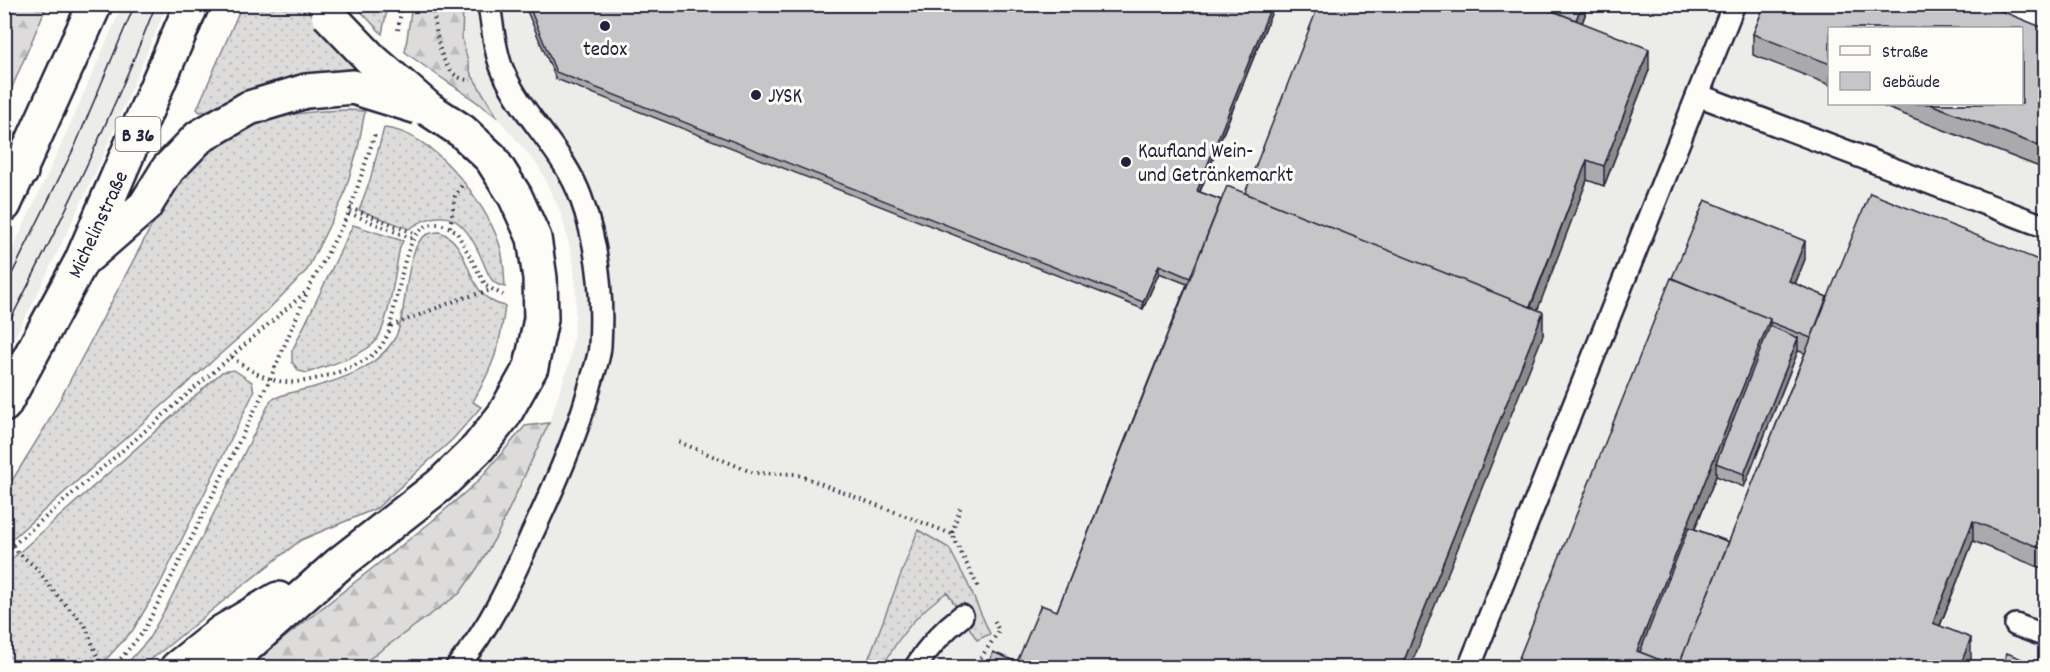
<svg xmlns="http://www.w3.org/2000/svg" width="2050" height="672" viewBox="0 0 2050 672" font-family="Dekko,sans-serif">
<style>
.built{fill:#ecece9;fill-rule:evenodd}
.grass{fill:url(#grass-dots);stroke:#807f8b;stroke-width:1.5}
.forest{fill:url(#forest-firs);stroke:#807f8b;stroke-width:1.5}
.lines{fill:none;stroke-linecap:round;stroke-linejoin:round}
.service-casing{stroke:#22223b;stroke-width:26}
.primary-casing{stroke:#22223b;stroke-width:38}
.trunk-casing{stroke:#22223b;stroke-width:38}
.path{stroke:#22223b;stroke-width:4;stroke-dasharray:1.5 4.5;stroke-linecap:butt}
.service{stroke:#fdfcf7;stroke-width:21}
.primary{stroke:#fdfcf7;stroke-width:33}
.trunk{stroke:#fdfcf7;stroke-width:33}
.tram{stroke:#22223b;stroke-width:1.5}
.primary-bridge-casing{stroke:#22223b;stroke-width:38;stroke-linecap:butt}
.primary-bridge{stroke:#fdfcf7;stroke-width:33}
.wall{fill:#aaaaac;stroke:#22223b;stroke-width:1.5;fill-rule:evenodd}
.shaded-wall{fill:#8b8b8c;stroke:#22223b;stroke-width:1.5}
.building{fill:#c6c6c8;stroke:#22223b;stroke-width:1.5}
.poi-dot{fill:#22223b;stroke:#fdfcf7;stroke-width:2}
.labels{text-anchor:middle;stroke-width:6;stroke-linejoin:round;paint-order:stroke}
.shield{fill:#fdfcf7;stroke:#646373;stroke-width:1.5}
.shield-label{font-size:20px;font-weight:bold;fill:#22223b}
.poi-label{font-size:21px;fill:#22223b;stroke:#fdfcf7;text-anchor:start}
.street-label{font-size:21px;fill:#22223b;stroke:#fdfcf7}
</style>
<defs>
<pattern id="grass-dots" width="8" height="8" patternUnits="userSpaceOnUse" patternTransform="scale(1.5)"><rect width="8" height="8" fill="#dddcdb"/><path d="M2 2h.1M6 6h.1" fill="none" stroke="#bdbcbd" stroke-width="1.8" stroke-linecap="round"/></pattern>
<pattern id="forest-firs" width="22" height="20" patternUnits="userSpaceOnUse" patternTransform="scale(1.5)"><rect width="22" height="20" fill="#dddcdb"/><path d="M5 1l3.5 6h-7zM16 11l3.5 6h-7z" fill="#bdbcbd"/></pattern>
</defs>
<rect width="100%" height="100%" fill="#fdfcf7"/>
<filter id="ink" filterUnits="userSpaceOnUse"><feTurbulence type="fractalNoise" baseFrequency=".0167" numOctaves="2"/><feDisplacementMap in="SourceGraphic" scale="12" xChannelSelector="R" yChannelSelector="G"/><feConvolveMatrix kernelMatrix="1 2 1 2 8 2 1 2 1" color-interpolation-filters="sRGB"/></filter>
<g filter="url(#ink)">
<path class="built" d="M123,4l44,1 -67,158 -67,140 -28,51v-88l56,-121z
M463,5h1582v662l-1687,1 191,-245 20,-59 5,-31 2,-35 -2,-34 -13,-51 -22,-46 -41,-49 -27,-44 -9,-36zM1830,28h192v76h-192z"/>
<path class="grass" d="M242,5h62l36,48 18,15 3,5c-39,3 -73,5 -110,17 -17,6 -33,19 -51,22l-3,-3z
M355,5h33l-6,29z
M348,110l17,1 -7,37 -15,50 -36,72 -55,56 -247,219v-53l42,-68 124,-235c54,-61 96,-78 177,-79z
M384,128c48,3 103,75 116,118 4,13 4,27 5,41 -4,-1 -10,-3 -13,-7 -5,-6 -8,-17 -12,-25 -16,-36 -35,-51 -71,-26l-50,-19 11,-30z
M353,225l50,16 -3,6c-5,22 -11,84 -28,98 -18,14 -44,20 -65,28l-8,-2 -7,-9v-11z
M440,232c35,14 22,65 65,74 -5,42 -12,60 -32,96l8,5 -28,32 -76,69 -76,32 -69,54 -90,73h-18l24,-27 20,-36 103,-204c13,-7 26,-9 40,-12 32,-9 66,-20 84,-50 13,-24 9,-91 31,-103 4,-2 9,-3 14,-3z
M234,370l18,12 2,10 -95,194 -26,44 -34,37h-94v-102l217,-193z
M918,530l31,18 18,34 23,52 -13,6 -30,-48c-29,20 -49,44 -64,75l-18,1z"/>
<path class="forest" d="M5,4l42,1 -42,99 -1,-99z
M412,5h51l-1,33 9,36 27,44c-30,-24 -63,-43 -93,-66z
M549,423l-52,112 -19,32 -18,26 -102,74 -112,1 185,-146 46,-40 48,-56z"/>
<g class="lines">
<g class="service-casing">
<path id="service" d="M1997,4l49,19
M1698,95l348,132
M2016,625l30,11
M456,668c34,-40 55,-87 76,-134 22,-47 43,-94 57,-144 3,-14 10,-29 11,-44 3,-49 -2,-101 -19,-148 -16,-46 -59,-82 -78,-127 -8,-17 -11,-48 -14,-67
M915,668c13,-21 27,-37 47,-52
M1469,668l265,-664"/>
</g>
<g class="primary-casing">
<path id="primary" d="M4,205l91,-201
M89,255l56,-49 23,-37 31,-32 50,-29 57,-17
M4,405l77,-143 111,-258
M177,668l45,-36 56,-33
M222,668l117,-104 101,-79 38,-37 26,-33"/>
</g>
<g class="trunk-casing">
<path id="trunk" d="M4,186l17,-14"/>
</g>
<path class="path" d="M426,4l7,6c4,23 6,70 38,70
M398,30l4,-26
M350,208l66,26
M349,213l64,26
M450,227l5,-31 7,-11
M391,326l69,-27 31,-9
M232,357c16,13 33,23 54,25 24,2 67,-13 85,-26 10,-7 15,-17 19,-27 2,-14 6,-28 9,-42 6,-29 15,-82 57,-56l30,55 17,9
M679,442l75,31 42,1 156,60
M960,508l-8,26 26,53
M12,547l24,21 24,31 25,26 17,43
M4,553l304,-263 41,-77 26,-79
M113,668l30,-36 43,-83 84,-170 37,-86
M974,668l25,-37 -5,-11"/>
<use href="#service" class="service"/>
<use href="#primary" class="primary"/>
<use href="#trunk" class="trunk"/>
<path class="tram" d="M4,290l71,-144 60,-142
M4,332c56,-107 108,-215 152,-328"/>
<g class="primary-bridge-casing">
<path id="primary-bridge" d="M328,14l43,45 59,51 32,21 29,27 24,38 19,42 6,40 1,41 -10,48 -27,48
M306,91l47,-4 65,20"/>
</g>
<use href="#primary-bridge" class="primary-bridge"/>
</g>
<path class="wall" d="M524,4h751l-75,188 21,8 24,-7 340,-189v11l-3,8 67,47 -45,116 -17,-6 -50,129 6,26 -526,327 40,-51 130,-327 -28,-11 -16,36 -587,-230z
M1765,4h219l62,25v129l-4,10 -165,-64h145v-76h-192v57l-77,-30v-21z
M1805,259l-10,25 32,13 219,-34v307l-73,-29 -33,85 31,32 -3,10h-453zM1798,351l7,2 -76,189 -34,-13 21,-53 28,11z"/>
<path class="shaded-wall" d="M1272,4h3l-78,194v-7z
M1582,4h3v11l-10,26v-18z
M1649,49v21l-45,116v-20z
M2046,137v21l-4,10v-21z
M1587,160v20l-57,150v-21z
M1805,241v18l-16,40v-18z
M1159,265v8l-16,36v-7z
M1543,312v23l-133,333h-9z
M1770,319v21l-54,123v13l-74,184 -5,-9z
M1798,338v13l-54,136v-13z
M1973,521v20l-40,102v-20z
M1971,638v20l-3,10h-9z"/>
<path class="building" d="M528,4h744l-75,187 24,9 -31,78 -31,-13 -16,37 -587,-230z
M1319,4h216l114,45 -45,117 -17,-6 -57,147 -285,-114z
M1535,4h47l-6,16z
M1765,4h219l62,25v108l-4,10 -112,-43h92v-76h-192v36l-77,-30z
M1227,186l316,126 -142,356h-414l6,-16 24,10 24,-57 16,6z
M1870,193l176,70v287l-73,-29 -40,102 38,15 -12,30h-444l156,-390 99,41 -133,332 41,16z
M1705,200l100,41 -16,40 38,16 -16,41 -41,-16v-3l-98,-41z
M1770,326l28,12 -54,136 -28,-11z
M1689,527l40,15 -51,125 -38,-15z
M2007,653l36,15h-41z"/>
</g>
<g class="poi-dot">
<circle cx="605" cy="26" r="6"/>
<circle cx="756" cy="95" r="6"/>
<circle cx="1126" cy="162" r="6"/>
</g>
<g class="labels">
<rect class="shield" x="115.5" y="117" width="45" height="34" rx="4.5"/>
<g class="shield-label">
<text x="138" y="141">B 36</text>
</g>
<g class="poi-label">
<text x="605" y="55" text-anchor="middle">tedox</text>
<text x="768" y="102">JYSK</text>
<text x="1138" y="157">Kaufland Wein-<tspan x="1138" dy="24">und Getränkemarkt</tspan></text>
</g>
<g class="street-label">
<text transform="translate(97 224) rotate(-65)" y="7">Michelinstraße</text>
</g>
</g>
<rect width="2050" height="672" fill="none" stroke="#fdfcf7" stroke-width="24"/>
<rect x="12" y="12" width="2026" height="648" fill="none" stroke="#22223b" stroke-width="2" filter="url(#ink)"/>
<rect x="1828" y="27" width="195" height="78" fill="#fdfcf7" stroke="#a5a5ac" stroke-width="1.5"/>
<rect x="1840" y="46" width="30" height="9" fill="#fdfcf7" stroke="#a5a5ac" stroke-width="1.5"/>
<text x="1882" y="57" font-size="18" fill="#22223b">Straße</text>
<rect x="1840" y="72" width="30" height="18" fill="#c6c6c8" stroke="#a5a5ac" stroke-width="1.5"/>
<text x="1882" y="87" font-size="18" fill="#22223b">Gebäude</text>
</svg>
